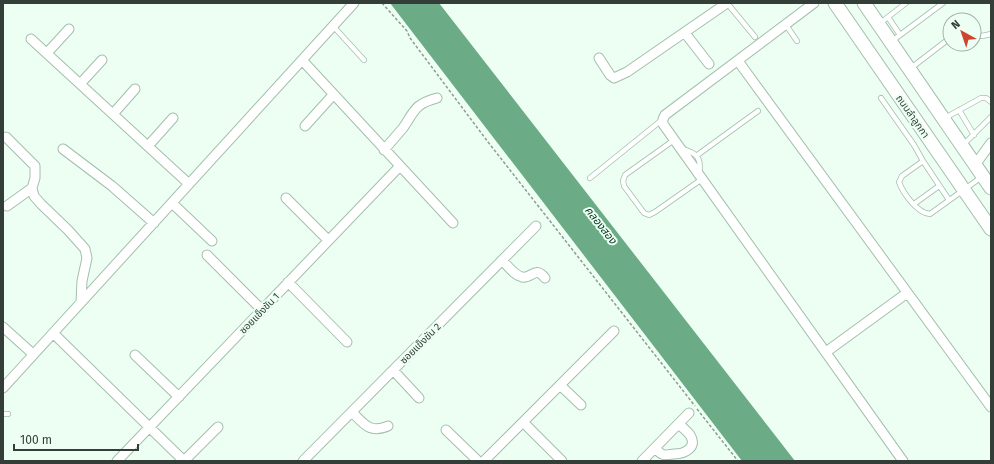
<svg xmlns="http://www.w3.org/2000/svg" width="994" height="464" viewBox="0 0 994 464" font-family="'Fira Sans','Noto Sans Thai',sans-serif">
<style>
.water{fill:#6bab86}
.lines{fill:none;stroke-linecap:round;stroke-linejoin:round}
.service-casing{stroke:#a3bfad;stroke-width:6}
.minor-casing{stroke:#a3bfad;stroke-width:11}
.secondary-casing{stroke:#a3bfad;stroke-width:15}
.path{stroke:#8e9c93;stroke-width:1.5;stroke-dasharray:3 2;stroke-linecap:butt}
.service{stroke:#fff;stroke-width:4.5}
.minor{stroke:#fff;stroke-width:9}
.secondary{stroke:#fff;stroke-width:13}
.labels{text-anchor:middle;stroke-width:4;stroke-linejoin:round;paint-order:stroke}
.street-label{font-size:10px;fill:#323e37;stroke:#edfff3}
.water-label{font-size:11px;font-style:italic;fill:#00371f;stroke:#edfff3}
</style>
<rect width="100%" height="100%" fill="#edfff3"/>
<path class="water" d="M390,3h49l356,458h-53z"/>
<g class="lines">
<g class="service-casing">
<path id="service" d="M727,3l28,34
M888,17l12,18
M879,24l27,-21
M786,25l11,16
M333,26l31,34
M974,34l8,2 9,-2
M892,41l51,-38
M911,68l39,-30
M881,98l33,47 9,16
M959,110l15,25
M945,118l36,-20h5l5,4
M674,140l-49,35 -2,6 1,5 20,27 5,2 6,-3 47,-33
M963,145l28,-28
M682,149c15,4 20,9 17,25
M696,156l62,-45
M590,178l73,-59
M949,200l-26,-39 -21,15 -3,6c4,11 18,31 31,32l53,-38
M914,204l25,-18
M3,414h5"/>
</g>
<g class="minor-casing">
<path id="minor" d="M814,3l-149,112 -2,4v5l240,337
M685,33l24,31
M31,39l158,145
M47,53l22,-24
M599,58l11,17 4,3 13,-6 100,-69
M302,60l151,163
M738,61l253,346
M80,84l22,-24
M113,114l22,-25
M305,126l28,-31
M6,137l29,29v12l-3,10 2,8 7,8 27,26 17,19 2,9 -5,23 -1,21
M148,146l25,-28
M63,149l49,37 42,37
M384,150c7,-8 13,-15 19,-22 12,-18 12,-24 34,-30
M975,165l16,-22
M286,198l42,42
M172,203l40,38
M7,206l25,-18
M207,255l55,55
M502,260c6,6 12,15 20,17 10,2 13,-12 23,1
M288,282l59,60
M3,327l30,27
M53,333l131,128
M826,352l81,-59
M135,355l44,42
M393,370l26,28
M560,385l21,20
M3,388l351,-385
M352,412c12,12 18,22 36,14
M523,422l39,39
M446,430l32,31
M655,448c2,2 4,5 7,6 3,2 9,0 12,0 11,0 24,-7 16,-19 -3,-4 -8,-8 -11,-11
M117,461l283,-295
M184,461l34,-34
M303,461l233,-235
M484,461l130,-130
M642,461l47,-48"/>
</g>
<g class="secondary-casing">
<path id="secondary" d="M835,3l156,226
M864,3l127,185"/>
</g>
<path class="path" d="M382,3l25,28 3,7 78,104 207,264
M697,409l41,52"/>
<use href="#service" class="service"/>
<use href="#minor" class="minor"/>
<use href="#secondary" class="secondary"/>
</g>
<g class="labels">
<g class="street-label">
<text transform="translate(913 116) rotate(55)" y="4">ถนนลำลูกกา</text>
<text transform="translate(259 313) rotate(-46)" y="4">ซอยแข็งขัน 1</text>
<text transform="translate(420 343) rotate(-45)" y="4">ซอยแข็งขัน 2</text>
</g>
<g class="water-label">
<text transform="translate(601 225) rotate(52)" y="4">คลองสอง</text>
</g>
</g>
<rect width="994" height="464" fill="none" stroke="#323e37" stroke-width="8"/>
<g transform="translate(962 32) rotate(320)"><circle r="19" fill="#edfff3" stroke="#a2b2a8"/>
<path d="M0-3L7 15L0 10L-7 15Z" fill="#d0442f"/>
<text y="-6" font-size="11" font-weight="bold" text-anchor="middle" fill="#323e37">N</text>
</g>
<path d="M14 444v6h124v-6" fill="none" stroke="#323e37" stroke-width="2"/>
<text x="20" y="444" font-size="12" fill="#323e37" stroke="#edfff3" stroke-width="3" paint-order="stroke">100 m</text>
</svg>
